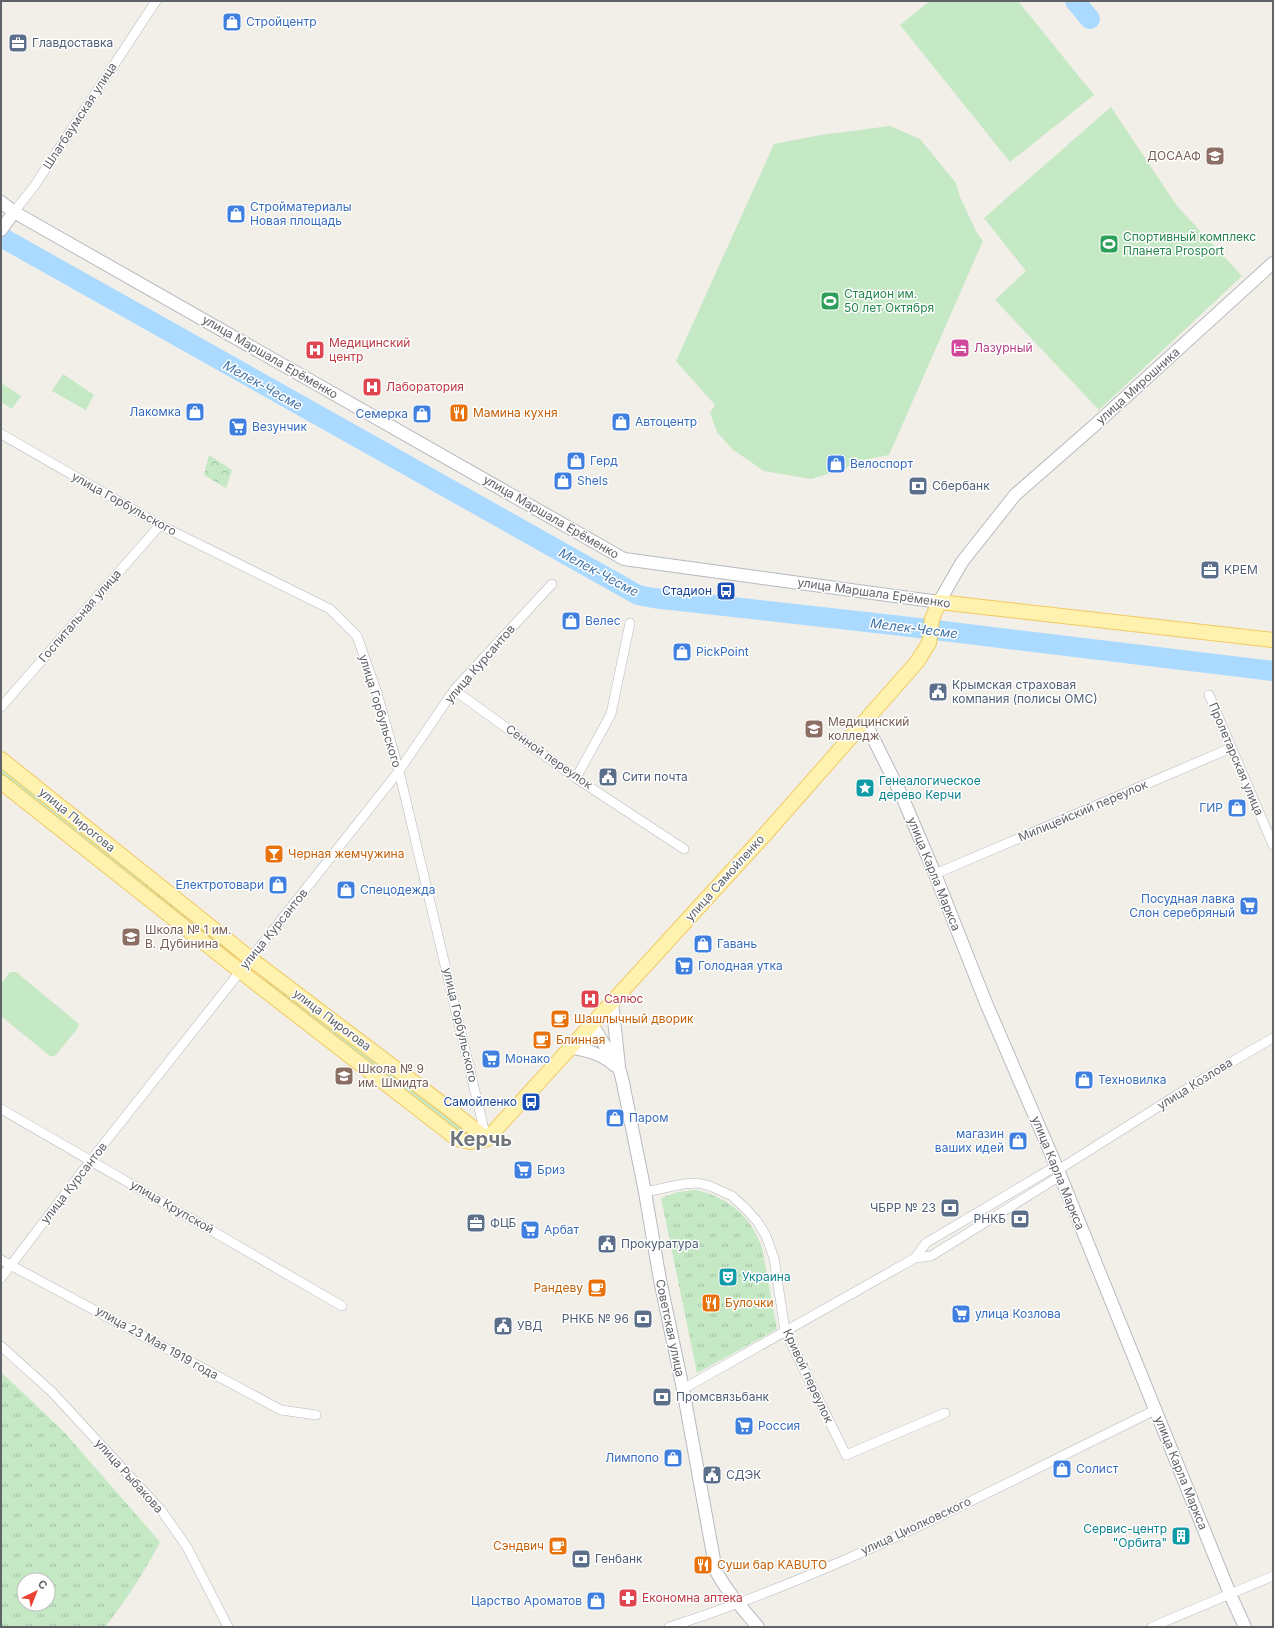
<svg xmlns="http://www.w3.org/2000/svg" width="1274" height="1628" viewBox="0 0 1274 1628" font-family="Inter,sans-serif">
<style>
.grass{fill:url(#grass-tufts);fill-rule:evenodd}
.park{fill:url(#park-crowns)}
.pitch{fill:#c5e8c5}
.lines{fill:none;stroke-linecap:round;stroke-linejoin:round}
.river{stroke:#aadaff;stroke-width:20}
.street-casing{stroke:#b5b8bc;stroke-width:10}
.secondary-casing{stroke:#b6babf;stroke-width:14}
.primary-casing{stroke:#f2c960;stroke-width:16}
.street{stroke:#fff;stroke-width:9}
.secondary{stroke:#fff;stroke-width:12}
.primary{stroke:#fff2af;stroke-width:14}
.labels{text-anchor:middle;stroke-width:3;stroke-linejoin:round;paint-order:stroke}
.shop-label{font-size:12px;fill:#366cbe;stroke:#fff;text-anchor:start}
.service-label{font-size:12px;fill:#4e5e75;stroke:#fff;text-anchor:start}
.street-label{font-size:12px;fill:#5f6368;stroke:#fff}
.education-label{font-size:12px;fill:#785e54;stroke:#fff;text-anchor:start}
.leisure-label{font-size:12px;fill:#27864d;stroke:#fff;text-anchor:start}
.health-label{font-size:12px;fill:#be3a42;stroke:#fff;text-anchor:start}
.hotel-label{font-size:12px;fill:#b23c85;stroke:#fff;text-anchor:start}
.food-label{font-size:12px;fill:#c56008;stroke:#fff;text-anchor:start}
.transit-label{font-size:12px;fill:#164399;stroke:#fff;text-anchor:end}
.culture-label{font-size:12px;fill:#0d838f;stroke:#fff;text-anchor:start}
.water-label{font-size:13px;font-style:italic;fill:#4174aa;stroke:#fff}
.town-label{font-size:20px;font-weight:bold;fill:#70757a;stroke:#fff}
</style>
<defs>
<pattern id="grass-tufts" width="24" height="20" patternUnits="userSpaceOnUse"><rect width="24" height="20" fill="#c5e8c5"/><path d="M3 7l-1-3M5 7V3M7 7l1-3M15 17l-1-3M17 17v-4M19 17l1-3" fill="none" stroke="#a3c0a4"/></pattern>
<pattern id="park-crowns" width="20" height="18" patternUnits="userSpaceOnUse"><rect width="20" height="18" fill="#c5e8c5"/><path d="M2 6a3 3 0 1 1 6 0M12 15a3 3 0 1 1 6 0" fill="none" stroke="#a3c0a4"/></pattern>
</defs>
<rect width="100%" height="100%" fill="#f1efe8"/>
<path class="grass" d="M1,757l236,200 -6,-1 -230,-182z
M263,975l212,160 -11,2 -195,-153 -5,-5z
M696,1190c33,8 55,26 66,58l15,81 -80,44 -36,-175 17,-6z
M1,1372l64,61 95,109c-16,31 -34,58 -55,85h-104zM24,1580h24v24h-24z"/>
<path class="park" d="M209,455l23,15 -6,18 -22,-13z"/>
<path class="pitch" d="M930,1h88l76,94 -84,67 -110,-137z
M1111,107l66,99 65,70 -143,134 -104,-110 31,-29 -42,-53z
M890,126l30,13 36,44 4,14 17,36 6,8 -94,214 -30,6 -15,8 -33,10 -47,-8 -32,-22 -15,-17 -7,-19 5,-8 -39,-44 98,-217 47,-9z
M63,374l31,21 -8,15 -34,-19z
M1,383l20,13 -9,13 -11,-7z
M10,972h6l63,52 -2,5 -22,27h-5l-49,-40v-32z"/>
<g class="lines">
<path class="river" d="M1075,1l15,18
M1,237l637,358 15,3 249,28 371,45"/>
<g class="street-casing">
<path id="street" d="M14,212l21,-27 121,-184
M1,434l159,91 170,84 27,27 20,57 22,78 87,367
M454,690l122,88 108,71
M1209,695l64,150
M1,707l159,-182
M576,778l35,-64 19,-91
M935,874l296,-126
M1,1109l341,197
M1058,1170l146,-92 69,-40
M645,1192l38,-8 15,-1 12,3 22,10 13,12 12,13 9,15 8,22 11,73 61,124 99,-42
M915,1258l11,-15 130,-77
M1,1260l280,150 35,5
M1,1278l90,-118 308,-389 55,-81 98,-106
M1,1346l51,46 109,118 26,37 41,80
M683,1389l232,-131 16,-2 129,-80
M669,1627c170,-54 327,-139 486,-217
M1152,1627l121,-51"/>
</g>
<g class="secondary-casing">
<path id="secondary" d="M1,202l13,10 610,347 315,43 23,-40 53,-67 81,-71 177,-161
M1,230l13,-18
M865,722l36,72 34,80 51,129 72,167 172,424 15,33
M612,1002l7,64
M592,1024l28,47 3,12 22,109 15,88 23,109 33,182c11,21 27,38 42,56
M569,1047c16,3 32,6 45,18"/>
</g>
<g class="primary-casing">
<path id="primary" d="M1,759l250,200 198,150 38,30
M1,782l239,189 217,168 13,3 17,-3
M487,1139l274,-300 156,-177 12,-19 3,-24 7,-17 334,38"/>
</g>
<use href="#street" class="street"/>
<use href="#secondary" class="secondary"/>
<use href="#primary" class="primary"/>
</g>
<defs>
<g id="shop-square" transform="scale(1)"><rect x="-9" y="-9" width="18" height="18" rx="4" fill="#3f7fe0" stroke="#fff"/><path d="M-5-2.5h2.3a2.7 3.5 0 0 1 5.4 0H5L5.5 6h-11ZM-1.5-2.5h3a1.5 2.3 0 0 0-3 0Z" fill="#fff"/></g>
<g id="office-square" transform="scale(1)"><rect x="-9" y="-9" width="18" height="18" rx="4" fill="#5c6f8a" stroke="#fff"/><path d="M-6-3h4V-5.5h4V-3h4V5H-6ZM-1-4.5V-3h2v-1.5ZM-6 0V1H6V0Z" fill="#fff"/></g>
<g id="university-square" transform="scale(1)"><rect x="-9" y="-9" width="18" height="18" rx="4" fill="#8d6e63" stroke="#fff"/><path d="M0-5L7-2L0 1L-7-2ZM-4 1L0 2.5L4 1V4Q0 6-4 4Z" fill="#fff"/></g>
<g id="stadium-square" transform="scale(1)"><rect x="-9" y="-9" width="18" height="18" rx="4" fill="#2e9e5b" stroke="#fff"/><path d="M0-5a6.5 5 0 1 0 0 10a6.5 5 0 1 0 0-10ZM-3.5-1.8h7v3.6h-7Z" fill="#fff"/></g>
<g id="hotel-square" transform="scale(1)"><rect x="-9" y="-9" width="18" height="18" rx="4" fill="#d1479c" stroke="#fff"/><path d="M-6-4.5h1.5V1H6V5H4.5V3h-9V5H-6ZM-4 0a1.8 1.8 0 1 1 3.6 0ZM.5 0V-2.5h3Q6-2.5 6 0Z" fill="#fff"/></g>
<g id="hospital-square" transform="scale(1)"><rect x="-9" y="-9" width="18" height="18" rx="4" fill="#e0444e" stroke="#fff"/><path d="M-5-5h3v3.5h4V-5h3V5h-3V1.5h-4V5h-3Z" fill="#fff"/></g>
<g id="restaurant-square" transform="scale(1)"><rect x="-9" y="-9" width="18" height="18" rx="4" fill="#e8710a" stroke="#fff"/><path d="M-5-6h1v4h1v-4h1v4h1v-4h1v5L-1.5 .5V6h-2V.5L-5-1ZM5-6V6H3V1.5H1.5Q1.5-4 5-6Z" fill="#fff"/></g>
<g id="supermarket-square" transform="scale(1)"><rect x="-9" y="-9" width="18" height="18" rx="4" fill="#3f7fe0" stroke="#fff"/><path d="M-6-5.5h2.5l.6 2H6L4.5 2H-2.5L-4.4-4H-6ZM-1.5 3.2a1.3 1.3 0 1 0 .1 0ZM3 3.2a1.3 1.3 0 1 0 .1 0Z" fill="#fff"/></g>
<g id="bank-square" transform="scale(1)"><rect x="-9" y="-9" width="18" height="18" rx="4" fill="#5c6f8a" stroke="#fff"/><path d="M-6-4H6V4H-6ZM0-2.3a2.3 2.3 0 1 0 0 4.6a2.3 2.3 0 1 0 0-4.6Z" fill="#fff"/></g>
<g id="bus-square" transform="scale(1)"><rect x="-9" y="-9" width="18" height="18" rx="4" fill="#1a4fb4" stroke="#fff"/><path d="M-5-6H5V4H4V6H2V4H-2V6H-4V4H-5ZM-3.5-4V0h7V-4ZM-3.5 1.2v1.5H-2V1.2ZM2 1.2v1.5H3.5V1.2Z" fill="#fff"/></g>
<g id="civic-square" transform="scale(1)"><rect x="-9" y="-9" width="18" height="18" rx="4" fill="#5c6f8a" stroke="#fff"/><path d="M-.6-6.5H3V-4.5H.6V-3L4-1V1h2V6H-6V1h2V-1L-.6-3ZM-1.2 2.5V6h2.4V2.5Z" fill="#fff"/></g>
<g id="sight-square" transform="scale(1)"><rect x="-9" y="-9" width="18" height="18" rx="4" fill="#0f9aa8" stroke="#fff"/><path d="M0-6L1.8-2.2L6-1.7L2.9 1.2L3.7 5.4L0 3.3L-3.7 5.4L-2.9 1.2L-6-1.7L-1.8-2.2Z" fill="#fff"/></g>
<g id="bar-square" transform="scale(1)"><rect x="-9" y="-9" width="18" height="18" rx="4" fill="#e8710a" stroke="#fff"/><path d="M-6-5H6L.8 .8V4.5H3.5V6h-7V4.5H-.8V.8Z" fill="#fff"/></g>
<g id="school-square" transform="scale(1)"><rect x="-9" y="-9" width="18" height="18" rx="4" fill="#8d6e63" stroke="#fff"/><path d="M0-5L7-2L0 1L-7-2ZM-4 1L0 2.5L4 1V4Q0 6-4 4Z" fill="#fff"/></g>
<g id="cafe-square" transform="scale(1)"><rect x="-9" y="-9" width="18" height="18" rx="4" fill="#e8710a" stroke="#fff"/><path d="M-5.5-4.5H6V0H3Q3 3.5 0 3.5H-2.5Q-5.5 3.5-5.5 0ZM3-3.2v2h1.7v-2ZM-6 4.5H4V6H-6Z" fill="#fff"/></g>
<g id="theatre-square" transform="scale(1)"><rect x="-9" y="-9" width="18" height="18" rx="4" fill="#0f9aa8" stroke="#fff"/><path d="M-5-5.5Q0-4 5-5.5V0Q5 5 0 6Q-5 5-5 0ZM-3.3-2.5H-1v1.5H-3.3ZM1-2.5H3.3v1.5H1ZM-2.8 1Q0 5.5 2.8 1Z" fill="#fff"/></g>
<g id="building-square" transform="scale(1)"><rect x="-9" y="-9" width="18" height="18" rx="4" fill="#0f9aa8" stroke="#fff"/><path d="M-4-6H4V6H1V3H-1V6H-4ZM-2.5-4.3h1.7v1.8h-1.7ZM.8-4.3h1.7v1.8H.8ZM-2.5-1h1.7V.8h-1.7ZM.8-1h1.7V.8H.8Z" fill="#fff"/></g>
<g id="pharmacy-square" transform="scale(1)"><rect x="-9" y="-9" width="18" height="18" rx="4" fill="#e0444e" stroke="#fff"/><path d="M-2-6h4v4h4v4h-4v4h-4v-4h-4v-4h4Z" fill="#fff"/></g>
</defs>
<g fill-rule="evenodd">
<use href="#shop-square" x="232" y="22"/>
<use href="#office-square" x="18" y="43"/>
<use href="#university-square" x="1215" y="156"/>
<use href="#shop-square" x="236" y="214"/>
<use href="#stadium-square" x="1109" y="244"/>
<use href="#stadium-square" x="830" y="301"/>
<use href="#hotel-square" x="960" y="348"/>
<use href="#hospital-square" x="315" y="350"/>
<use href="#hospital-square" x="372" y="387"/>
<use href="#shop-square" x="195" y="412"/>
<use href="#restaurant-square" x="459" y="413"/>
<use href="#shop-square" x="422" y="414"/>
<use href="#shop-square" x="621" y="422"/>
<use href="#supermarket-square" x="238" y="427"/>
<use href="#shop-square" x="576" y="461"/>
<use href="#shop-square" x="836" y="464"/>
<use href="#shop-square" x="563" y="481"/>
<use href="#bank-square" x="918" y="486"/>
<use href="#office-square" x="1210" y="570"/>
<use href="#bus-square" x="726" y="591"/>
<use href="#shop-square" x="571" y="621"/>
<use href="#shop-square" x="682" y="652"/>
<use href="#civic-square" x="938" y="692"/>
<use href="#university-square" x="814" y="729"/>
<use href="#civic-square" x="608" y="777"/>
<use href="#sight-square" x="865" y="788"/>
<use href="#shop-square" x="1237" y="808"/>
<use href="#bar-square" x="274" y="854"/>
<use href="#shop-square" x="278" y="885"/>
<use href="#shop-square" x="346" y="890"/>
<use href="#supermarket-square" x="1249" y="906"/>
<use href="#school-square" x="131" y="937"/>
<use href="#shop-square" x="703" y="944"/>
<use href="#supermarket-square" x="684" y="966"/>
<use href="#hospital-square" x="590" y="999"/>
<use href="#cafe-square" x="560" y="1019"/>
<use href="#cafe-square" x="542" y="1040"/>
<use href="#supermarket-square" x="491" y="1059"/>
<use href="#school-square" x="344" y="1076"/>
<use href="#shop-square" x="1084" y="1080"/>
<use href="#bus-square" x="531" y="1102"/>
<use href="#shop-square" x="615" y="1118"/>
<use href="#shop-square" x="1018" y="1141"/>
<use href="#supermarket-square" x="523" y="1170"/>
<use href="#bank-square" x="950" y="1208"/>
<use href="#bank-square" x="1020" y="1219"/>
<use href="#office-square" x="476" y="1223"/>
<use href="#supermarket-square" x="530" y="1230"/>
<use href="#civic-square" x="607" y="1244"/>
<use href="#theatre-square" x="728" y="1277"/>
<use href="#cafe-square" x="597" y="1288"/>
<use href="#restaurant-square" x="711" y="1303"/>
<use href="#supermarket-square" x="961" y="1314"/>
<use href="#bank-square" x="643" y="1319"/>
<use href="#civic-square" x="503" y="1326"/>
<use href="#bank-square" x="662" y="1397"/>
<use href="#supermarket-square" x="744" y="1426"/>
<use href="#shop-square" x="673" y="1458"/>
<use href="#shop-square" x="1062" y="1469"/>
<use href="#civic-square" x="712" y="1475"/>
<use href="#building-square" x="1181" y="1536"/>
<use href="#cafe-square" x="558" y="1546"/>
<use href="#bank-square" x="581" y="1559"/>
<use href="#restaurant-square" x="703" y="1565"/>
<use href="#pharmacy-square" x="628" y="1598"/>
<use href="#shop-square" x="596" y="1601"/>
</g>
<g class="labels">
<g class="shop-label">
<text x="246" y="26">Стройцентр</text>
<text x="250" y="211">Стройматериалы<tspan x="250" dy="14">Новая площадь</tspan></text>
<text x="181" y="416" text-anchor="end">Лакомка</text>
<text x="408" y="418" text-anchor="end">Семерка</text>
<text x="635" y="426">Автоцентр</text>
<text x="252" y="431">Везунчик</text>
<text x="590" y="465">Герд</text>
<text x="850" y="468">Велоспорт</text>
<text x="577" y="485">Shels</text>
<text x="585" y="625">Велес</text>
<text x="696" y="656">PickPoint</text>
<text x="1223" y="812" text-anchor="end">ГИР</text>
<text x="264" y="889" text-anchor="end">Електротовари</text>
<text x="360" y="894">Спецодежда</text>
<text x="1235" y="903" text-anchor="end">Посудная лавка<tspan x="1235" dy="14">Слон серебряный</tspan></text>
<text x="717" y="948">Гавань</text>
<text x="698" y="970">Голодная утка</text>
<text x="505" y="1063">Монако</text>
<text x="1098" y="1084">Техновилка</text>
<text x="629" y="1122">Паром</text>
<text x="1004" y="1138" text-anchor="end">магазин<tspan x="1004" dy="14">ваших идей</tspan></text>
<text x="537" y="1174">Бриз</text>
<text x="544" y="1234">Арбат</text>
<text x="975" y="1318">улица Козлова</text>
<text x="758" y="1430">Россия</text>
<text x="659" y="1462" text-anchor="end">Лимпопо</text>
<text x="1076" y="1473">Солист</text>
<text x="582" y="1605" text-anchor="end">Царство Ароматов</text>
</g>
<g class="service-label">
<text x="32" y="47">Главдоставка</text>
<text x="932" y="490">Сбербанк</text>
<text x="1224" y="574">КРЕМ</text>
<text x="952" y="689">Крымская страховая<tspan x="952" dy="14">компания (полисы ОМС)</tspan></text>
<text x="622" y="781">Сити почта</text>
<text x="936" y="1212" text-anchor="end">ЧБРР № 23</text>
<text x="1006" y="1223" text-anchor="end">РНКБ</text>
<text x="490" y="1227">ФЦБ</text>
<text x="621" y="1248">Прокуратура</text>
<text x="629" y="1323" text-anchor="end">РНКБ № 96</text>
<text x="517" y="1330">УВД</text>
<text x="676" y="1401">Промсвязьбанк</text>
<text x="726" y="1479">СДЭК</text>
<text x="595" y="1563">Генбанк</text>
</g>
<g class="street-label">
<text transform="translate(80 116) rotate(-57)" y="4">Шлагбаумская улица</text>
<text transform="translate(270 357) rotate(30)" y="4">улица Маршала Ерёменко</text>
<text transform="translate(1138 386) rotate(-42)" y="4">улица Мирошника</text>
<text transform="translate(124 504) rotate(29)" y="4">улица Горбульского</text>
<text transform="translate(551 517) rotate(30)" y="4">улица Маршала Ерёменко</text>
<text transform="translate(874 593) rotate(8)" y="4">улица Маршала Ерёменко</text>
<text transform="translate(80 616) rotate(-49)" y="4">Госпитальная улица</text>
<text transform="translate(480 664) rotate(-49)" y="4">улица Курсантов</text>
<text transform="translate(380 711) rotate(73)" y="4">улица Горбульского</text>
<text transform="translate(549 757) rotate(35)" y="4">Сенной переулок</text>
<text transform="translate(1236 759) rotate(67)" y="4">Пролетарская улица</text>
<text transform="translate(1083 811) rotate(-23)" y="4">Милицейский переулок</text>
<text transform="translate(77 820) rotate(39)" y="4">улица Пирогова</text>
<text transform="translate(934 874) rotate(68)" y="4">улица Карла Маркса</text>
<text transform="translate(725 878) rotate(-48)" y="4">улица Самойленко</text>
<text transform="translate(274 929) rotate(-51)" y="4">улица Курсантов</text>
<text transform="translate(332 1020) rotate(37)" y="4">улица Пирогова</text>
<text transform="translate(460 1025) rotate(77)" y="4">улица Горбульского</text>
<text transform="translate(1195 1084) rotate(-32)" y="4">улица Козлова</text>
<text transform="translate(1058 1173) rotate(68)" y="4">улица Карла Маркса</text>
<text transform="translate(74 1183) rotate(-52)" y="4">улица Курсантов</text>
<text transform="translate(172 1207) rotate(30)" y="4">улица Крупской</text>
<text transform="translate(670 1328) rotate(78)" y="4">Советская улица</text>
<text transform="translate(157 1343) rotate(29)" y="4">улица 23 Мая 1919 года</text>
<text transform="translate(808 1376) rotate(65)" y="4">Кривой переулок</text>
<text transform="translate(1181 1473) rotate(68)" y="4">улица Карла Маркса</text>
<text transform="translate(129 1476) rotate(48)" y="4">улица Рыбакова</text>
<text transform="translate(916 1526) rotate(-25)" y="4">улица Циолковского</text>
</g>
<g class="education-label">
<text x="1201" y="160" text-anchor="end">ДОСААФ</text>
<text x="828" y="726">Медицинский<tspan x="828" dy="14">колледж</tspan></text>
<text x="145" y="934">Школа № 1 им.<tspan x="145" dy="14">В. Дубинина</tspan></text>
<text x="358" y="1073">Школа № 9<tspan x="358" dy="14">им. Шмидта</tspan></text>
</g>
<g class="leisure-label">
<text x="1123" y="241">Спортивный комплекс<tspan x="1123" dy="14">Планета Prosport</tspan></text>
<text x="844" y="298">Стадион им.<tspan x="844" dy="14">50 лет Октября</tspan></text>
</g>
<g class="health-label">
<text x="329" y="347">Медицинский<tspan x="329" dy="14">центр</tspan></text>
<text x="386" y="391">Лаборатория</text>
<text x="604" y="1003">Салюс</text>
<text x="642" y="1602">Економна аптека</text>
</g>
<g class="hotel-label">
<text x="974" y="352">Лазурный</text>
</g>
<g class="food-label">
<text x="473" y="417">Мамина кухня</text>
<text x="288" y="858">Черная жемчужина</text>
<text x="574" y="1023">Шашлычный дворик</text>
<text x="556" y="1044">Блинная</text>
<text x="583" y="1292" text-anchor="end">Рандеву</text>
<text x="725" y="1307">Булочки</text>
<text x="544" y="1550" text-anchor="end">Сэндвич</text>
<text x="717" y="1569">Суши бар KABUTO</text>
</g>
<g class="transit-label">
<text x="712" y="595">Стадион</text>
<text x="517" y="1106">Самойленко</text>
</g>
<g class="culture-label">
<text x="879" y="785">Генеалогическое<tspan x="879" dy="14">дерево Керчи</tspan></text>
<text x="742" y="1281">Украина</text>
<text x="1167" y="1533" text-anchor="end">Сервис-центр<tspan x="1167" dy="14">"Орбита"</tspan></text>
</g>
<g class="water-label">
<text transform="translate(263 385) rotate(29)" y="5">Мелек-Чесме</text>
<text transform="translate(599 572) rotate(28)" y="5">Мелек-Чесме</text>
<text transform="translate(914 628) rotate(7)" y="5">Мелек-Чесме</text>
</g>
<g class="town-label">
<text x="481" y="1146">Керчь</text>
</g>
</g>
<rect width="1274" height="1628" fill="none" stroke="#5f6368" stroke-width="4"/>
<g transform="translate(36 1592) rotate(43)"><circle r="19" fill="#ffffff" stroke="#bfc1c3"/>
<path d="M0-3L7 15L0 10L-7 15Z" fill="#ea4335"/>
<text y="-6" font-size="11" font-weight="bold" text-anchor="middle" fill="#5f6368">С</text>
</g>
</svg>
